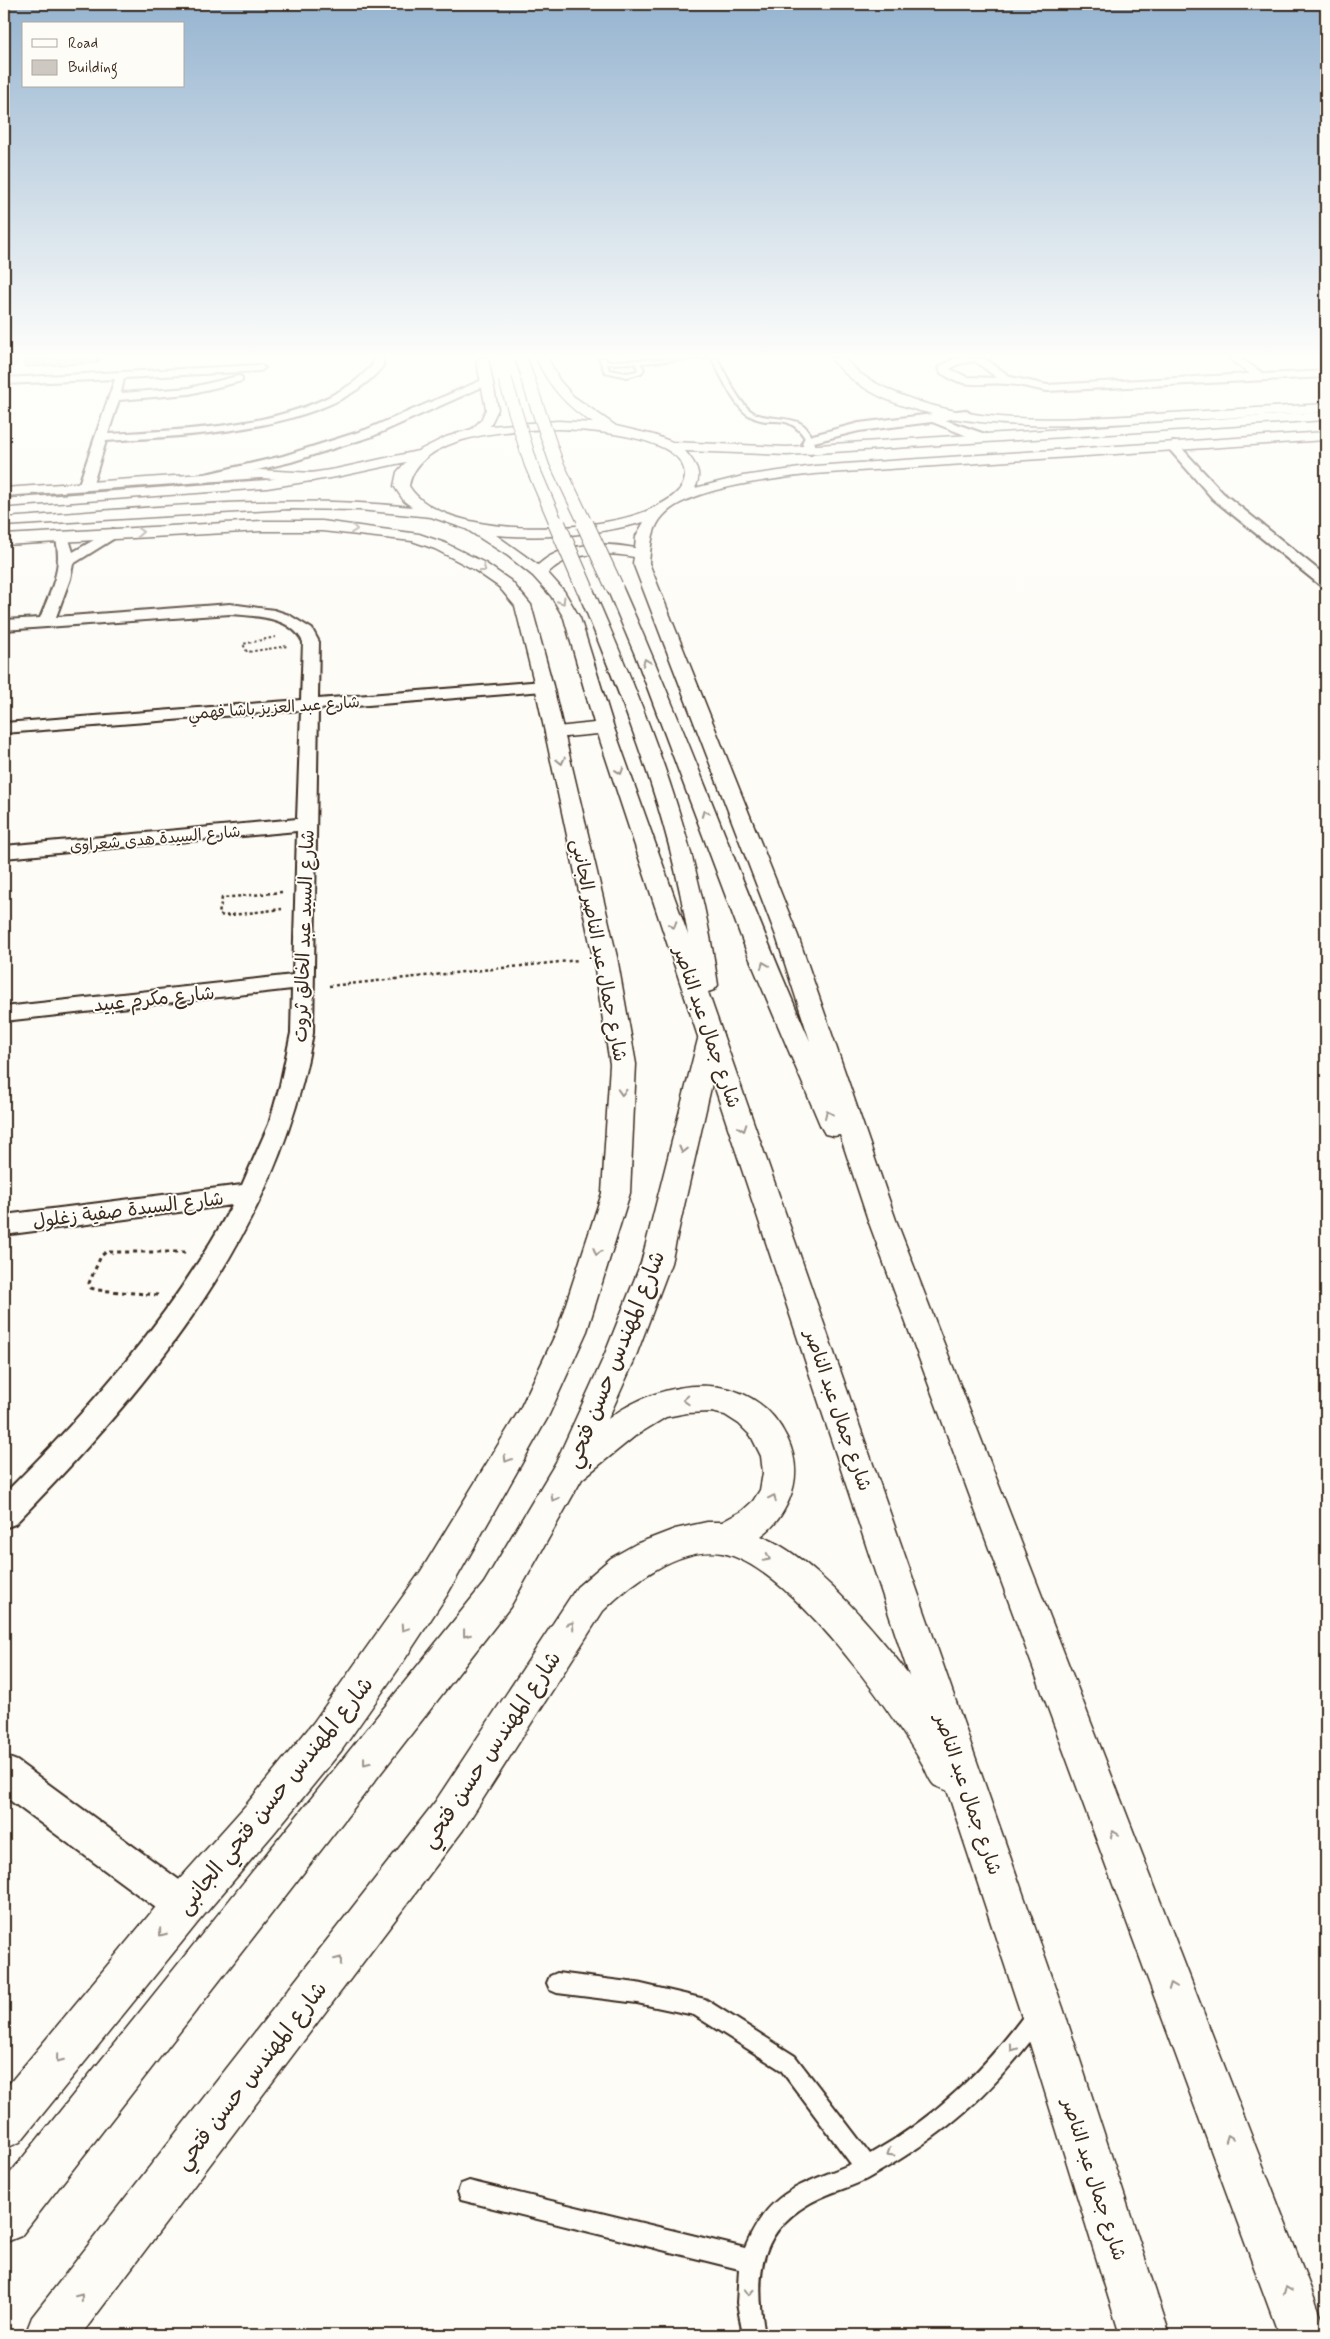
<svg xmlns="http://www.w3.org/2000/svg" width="1330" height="2339" viewBox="0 0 1330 2339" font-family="Mynerve,'Playpen Sans Arabic',sans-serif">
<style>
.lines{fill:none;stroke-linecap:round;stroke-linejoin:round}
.lane-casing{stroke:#3b2a1e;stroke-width:4}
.street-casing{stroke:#3b2a1e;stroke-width:4}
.secondary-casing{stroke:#3b2a1e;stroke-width:3}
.primary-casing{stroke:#3b2a1e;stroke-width:3}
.path-far2{stroke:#3b2a1e;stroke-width:2;stroke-dasharray:2.5 2.5;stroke-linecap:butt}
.path-far1{stroke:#3b2a1e;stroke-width:2.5;stroke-dasharray:3 3;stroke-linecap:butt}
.path{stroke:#3b2a1e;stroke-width:3;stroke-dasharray:4 4;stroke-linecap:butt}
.lane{fill:#fdfcf7;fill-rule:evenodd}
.street{fill:#fdfcf7;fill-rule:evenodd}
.secondary{fill:#fdfcf7;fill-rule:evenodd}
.primary{fill:#fdfcf7;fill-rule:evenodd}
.primary-bridge-far1-casing{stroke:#3b2a1e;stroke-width:15;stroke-linecap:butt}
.primary-bridge-casing{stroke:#3b2a1e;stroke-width:19;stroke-linecap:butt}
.primary-bridge-far1{stroke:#fdfcf7;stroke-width:13}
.primary-bridge{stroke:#fdfcf7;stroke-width:17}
.wall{fill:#b0aca7;stroke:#3b2a1e}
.shaded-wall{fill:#908c88;stroke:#3b2a1e}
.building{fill:#cdc8c2;stroke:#3b2a1e}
.oneway{stroke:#9c938a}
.labels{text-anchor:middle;stroke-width:4;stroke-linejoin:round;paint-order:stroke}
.far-street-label{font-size:16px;fill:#3b2a1e;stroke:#fdfcf7}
.street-label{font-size:19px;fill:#3b2a1e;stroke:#fdfcf7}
.near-street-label{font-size:22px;fill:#3b2a1e;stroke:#fdfcf7}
</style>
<rect width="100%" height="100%" fill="#fdfcf7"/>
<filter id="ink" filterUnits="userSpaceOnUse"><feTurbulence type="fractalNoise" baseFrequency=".02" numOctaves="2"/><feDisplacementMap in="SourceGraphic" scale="10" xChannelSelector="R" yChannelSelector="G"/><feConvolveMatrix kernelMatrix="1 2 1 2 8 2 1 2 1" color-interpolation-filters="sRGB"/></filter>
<g filter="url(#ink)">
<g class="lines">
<g class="lane-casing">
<path id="lane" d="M599,358h6l1,3 99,-3 -65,5 4,6 -3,4 -14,4 -22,-5zM635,363l3,6 -1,2 -10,2 -18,-3 -2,-6z
M711,358h6c9,15 21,46 37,55 18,10 55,-2 57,28h-4c-21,-34 -35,-10 -60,-27 -15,-11 -26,-40 -36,-56z
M557,1973l80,10 68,16 90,57 75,98c66,-37 113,-83 158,-144l7,-3 7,3 3,7c-7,16 -19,30 -30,43 -42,51 -87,84 -143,116 -16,10 -36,14 -52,22 -62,29 -66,77 -55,137h-22l-6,-32 2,-34 -278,-69 -3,-8 3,-8 8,-3 276,67c24,-58 53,-61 106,-84l-70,-94 -87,-55 -57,-12 -80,-10 -7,-3 -3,-7 3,-7z"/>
</g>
<g class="street-casing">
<path id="street" d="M373,358h10v8c-52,66 -199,70 -277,75l-14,46 -7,4 -7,-4 37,-108 -111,5v-6l256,-13 5,3 -5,3 -136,7 -3,15 68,-5 49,-12 4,1v4l-53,13 -70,6 -11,34c79,-5 173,-5 242,-49 8,-5 15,-13 23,-20z
M955,358h29l27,19 36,8 203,-11 -22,-16h12l24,16 62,-3v6l-279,14c-13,-2 -25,-6 -38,-7 -27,-3 -40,7 -68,-11l-2,-6zM975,361l22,17 -30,-1 -17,-8 8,-5z
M487,378l4,1v4l-118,53 -82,26 -89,21 -6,-4 1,-3 86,-20 82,-26z
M965,410l6,4 -2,2 -24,4 43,15 2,3 -2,3h-8l-48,-19 -73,9 -45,11 3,8 -6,4 -4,-1 -5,-10 3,-6 54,-14z
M1173,442l4,1 46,50 103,83v11l-5,-1 -108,-87 -44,-50 -2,-3z
M113,529l7,4 -2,3 -45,28 -3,15 -14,38 174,-13 44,6 15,5 23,14 7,13 -1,57 226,-18 6,1 2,4 -2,4 -6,1 -226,18 -5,324c-33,198 -162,352 -298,491l-11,4v-34c88,-87 169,-180 228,-289l-228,30v-20l238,-30 27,-61 11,-39 11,-52 1,-44 -288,32v-14l289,-32 4,-144 -293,27v-12l293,-27 4,-109 -297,23v-10l297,-23 2,-58c-13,-26 -48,-26 -73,-28l-226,16v-10l36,-2c11,-27 24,-52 15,-82l2,-3h10l6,19z
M4,1756l13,5 180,132 6,13 -6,13 -13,6 -13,-6 -167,-123z"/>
</g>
<g class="secondary-casing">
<path id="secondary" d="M5,358h12l-9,18 -4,1z
M831,358h13c7,7 14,15 23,20 89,54 205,41 304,35 52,-3 103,-6 155,-9v8c-49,3 -98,6 -148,8 -95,6 -282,23 -347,-62z
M260,470l53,3 7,4 -7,4 -53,-3 -256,18v-8z
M262,521h60l97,13 26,9 40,20 26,18 20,24 22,81 64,271 19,107 -6,129 -43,138 -39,86 -101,178 -50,76 -56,80 -67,82 -75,88 -179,221 -16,7v-59l165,-199 77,-86 67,-82 108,-152 99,-162 37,-78 45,-138 8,-129 -17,-107 -58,-271 -20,-80 -16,-19 -26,-18 -38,-20 -23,-8 -90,-10h-60l-258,14v-10z
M711,1027l9,2 3,6 -52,228 -37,98 -26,58c54,-41 144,-54 179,19 10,21 11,41 2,62 -7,15 -14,26 -28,36 69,26 179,168 207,235l-6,14 -14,6c-4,-2 -11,-4 -14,-6 -5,-5 -8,-15 -11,-20 -9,-16 -19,-31 -29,-45 -32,-48 -114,-156 -172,-167 -43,-7 -91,30 -119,58l-140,219 -382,505h-56l7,-18 403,-515 142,-215 34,-29 25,-14 39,-15 32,-7h15l20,-11 11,-10 7,-11 3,-17 -2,-17 -10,-20 -12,-12 -14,-9 -14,-3 -24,1 -21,4 -31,19 -53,43 -72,128 -489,629 -17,7v-62l480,-598 72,-121 46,-101 39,-98 58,-228 3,-6z"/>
</g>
<g class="primary-casing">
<path id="primary" d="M476,358h12l10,51 -8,17 68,-5 35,2c-26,-16 -44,-36 -57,-65h12l11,22 14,16 43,30 38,9 18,7 115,5 539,-35v8l-539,35 -102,-4c10,12 18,22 10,37l48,-12 71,-10 512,-34v8l-512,34c-37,5 -126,13 -151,42 -12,13 -12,31 -14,47l149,373 98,284 430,1108v7h-47l-411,-1115 -28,-85 -6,1 -9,-2 -4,-7 -75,-177 -111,-295 -29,-69 8,-5 8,5c67,150 122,305 188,455l-34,-105 -143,-373 1,-6c-29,-5 -64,-6 -86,16l16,18 16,27 34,110 74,207c-19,-120 -65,-234 -111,-346l2,-3h12l2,3c58,133 105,252 125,396l-4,5 -6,2 355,1016 107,327h-50l-101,-327 -421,-1274 -43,4 -7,-2 -3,-4 3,-4 46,-5 -30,-105 -13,-22 -18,-20 -25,-20 -42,-27 -35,-12 -72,-7 -71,-1 -284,17v-8c136,-9 272,-25 408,-11l-8,-6 -10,-15 3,-14 9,-10 -70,15 -69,11 -263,19v-8l263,-19 69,-11 82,-18 28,-14 26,-8 9,-9 5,-11zM558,429c27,1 127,6 127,46 0,16 -18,26 -30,32 -51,27 -212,35 -246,-21 10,-54 106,-56 149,-57zM644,522l-8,14 -1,12c-31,-6 -73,-6 -97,17l-42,-30c51,4 99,0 148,-13z
M515,358h12l6,19 -2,3h-8z"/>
</g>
<path class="path-far2" d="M276,637l-33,7 4,8 41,-6"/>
<path class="path-far1" d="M282,892l-60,6 -3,16 4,2 59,-7
M329,986l250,-26"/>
<path class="path" d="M158,1295l-61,-5 -6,-2 -2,-5 12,-27 5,-4h82"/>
<use href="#lane" class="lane"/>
<use href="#street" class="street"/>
<use href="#secondary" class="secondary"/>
<use href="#primary" class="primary"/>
<g class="primary-bridge-far1-casing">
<path id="primary-bridge-far1" d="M527,377l29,85 30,63
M505,379l26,85 26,61"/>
</g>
<g class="primary-bridge-casing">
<path id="primary-bridge" d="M557,524l28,65
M585,524l29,62"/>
</g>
<use href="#primary-bridge-far1" class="primary-bridge-far1"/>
<use href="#primary-bridge" class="primary-bridge"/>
</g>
<path class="wall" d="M24,358h77l-3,5 -73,4 -2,-8z"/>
<path class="shaded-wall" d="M97,358h4l-3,5z"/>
<path class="building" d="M24,358h27l-28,1z"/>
<defs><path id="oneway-chevron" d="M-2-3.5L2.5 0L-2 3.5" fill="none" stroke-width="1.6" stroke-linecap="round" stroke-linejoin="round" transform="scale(1.25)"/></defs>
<g class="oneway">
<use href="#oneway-chevron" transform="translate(354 529) rotate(6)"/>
<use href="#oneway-chevron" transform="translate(140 532) rotate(-3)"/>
<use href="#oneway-chevron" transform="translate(483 569) rotate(34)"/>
<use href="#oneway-chevron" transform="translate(562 601) rotate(58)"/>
<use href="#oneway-chevron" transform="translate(646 662) rotate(-111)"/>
<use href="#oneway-chevron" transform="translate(561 761) rotate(77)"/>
<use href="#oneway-chevron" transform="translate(620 771) rotate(71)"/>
<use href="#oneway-chevron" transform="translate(705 813) rotate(-111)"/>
<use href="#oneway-chevron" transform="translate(673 925) rotate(71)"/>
<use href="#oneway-chevron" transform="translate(764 965) rotate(-112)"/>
<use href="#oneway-chevron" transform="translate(622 1092) rotate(93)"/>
<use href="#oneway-chevron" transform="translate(828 1114) rotate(-115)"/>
<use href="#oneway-chevron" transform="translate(743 1128) rotate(71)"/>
<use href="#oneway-chevron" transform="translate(683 1150) rotate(104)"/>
<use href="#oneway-chevron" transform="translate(597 1252) rotate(107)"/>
<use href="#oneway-chevron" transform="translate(686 1400) rotate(177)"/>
<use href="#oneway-chevron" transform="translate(507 1459) rotate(121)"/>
<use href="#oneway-chevron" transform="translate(554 1498) rotate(119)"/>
<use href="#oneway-chevron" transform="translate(773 1498) rotate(-64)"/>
<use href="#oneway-chevron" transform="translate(767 1558) rotate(27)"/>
<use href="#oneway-chevron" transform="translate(571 1625) rotate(-57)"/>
<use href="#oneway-chevron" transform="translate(404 1628) rotate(124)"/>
<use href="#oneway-chevron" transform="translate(466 1634) rotate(128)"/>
<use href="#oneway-chevron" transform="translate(366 1762) rotate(128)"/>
<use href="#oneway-chevron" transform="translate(1114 1834) rotate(-111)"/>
<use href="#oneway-chevron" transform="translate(162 1933) rotate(129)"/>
<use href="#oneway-chevron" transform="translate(339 1960) rotate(-52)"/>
<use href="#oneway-chevron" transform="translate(1172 1986) rotate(-111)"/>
<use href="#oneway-chevron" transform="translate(1013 2048) rotate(125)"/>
<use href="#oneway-chevron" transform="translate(59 2059) rotate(129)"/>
<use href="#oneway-chevron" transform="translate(1229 2138) rotate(-111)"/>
<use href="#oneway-chevron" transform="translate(890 2153) rotate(148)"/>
<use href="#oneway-chevron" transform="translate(1287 2290) rotate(-111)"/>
<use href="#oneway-chevron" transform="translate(749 2292) rotate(93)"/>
<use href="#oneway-chevron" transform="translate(80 2297) rotate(-52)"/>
</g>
</g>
<linearGradient id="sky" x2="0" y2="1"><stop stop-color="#96b4d0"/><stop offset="0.52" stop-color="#fefefb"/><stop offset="1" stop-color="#fefefb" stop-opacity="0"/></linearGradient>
<rect width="1330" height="685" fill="url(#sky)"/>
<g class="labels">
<g class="far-street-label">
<text transform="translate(274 707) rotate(-4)" y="6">شارع عبد العزيز باشا فهمي</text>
<text transform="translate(155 838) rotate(-5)" y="6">شارع السيدة هدى شعراوى</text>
</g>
<g class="street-label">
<text transform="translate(303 936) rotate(-88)" y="7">شارع السيد عبد الخالق ثروت</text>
<text transform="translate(600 950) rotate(79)" y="7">شارع جمال عبد الناصر الجانبى</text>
<text transform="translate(154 998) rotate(-6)" y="7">شارع مكرم عبيد</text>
<text transform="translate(708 1027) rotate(71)" y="7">شارع جمال عبد الناصر</text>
<text transform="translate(128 1209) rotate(-7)" y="7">شارع السيدة صفية زغلول</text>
<text transform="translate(839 1410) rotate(71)" y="7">شارع جمال عبد الناصر</text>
<text transform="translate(969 1794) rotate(71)" y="7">شارع جمال عبد الناصر</text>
<text transform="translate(1095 2179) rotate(72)" y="7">شارع جمال عبد الناصر</text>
</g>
<g class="near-street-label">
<text transform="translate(614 1359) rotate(-68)" y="8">شارع المهندس حسن فتحي</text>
<text transform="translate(490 1749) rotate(-56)" y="8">شارع المهندس حسن فتحي</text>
<text transform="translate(274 1795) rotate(-51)" y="8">شارع المهندس حسن فتحي الجانبى</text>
<text transform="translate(250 2075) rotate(-52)" y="8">شارع المهندس حسن فتحي</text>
</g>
</g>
<rect width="1330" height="2339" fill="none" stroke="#fdfcf7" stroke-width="20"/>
<rect x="10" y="10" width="1310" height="2319" fill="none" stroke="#3b2a1e" stroke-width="2" filter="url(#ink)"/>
<rect x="22" y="22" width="162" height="65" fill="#fdfcf7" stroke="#afa8a0"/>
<rect x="32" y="39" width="25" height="8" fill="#fdfcf7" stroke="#afa8a0"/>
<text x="68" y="48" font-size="15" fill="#3b2a1e">Road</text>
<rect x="32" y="60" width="25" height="15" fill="#cdc8c2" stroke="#afa8a0"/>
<text x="68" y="72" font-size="15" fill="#3b2a1e">Building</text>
</svg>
